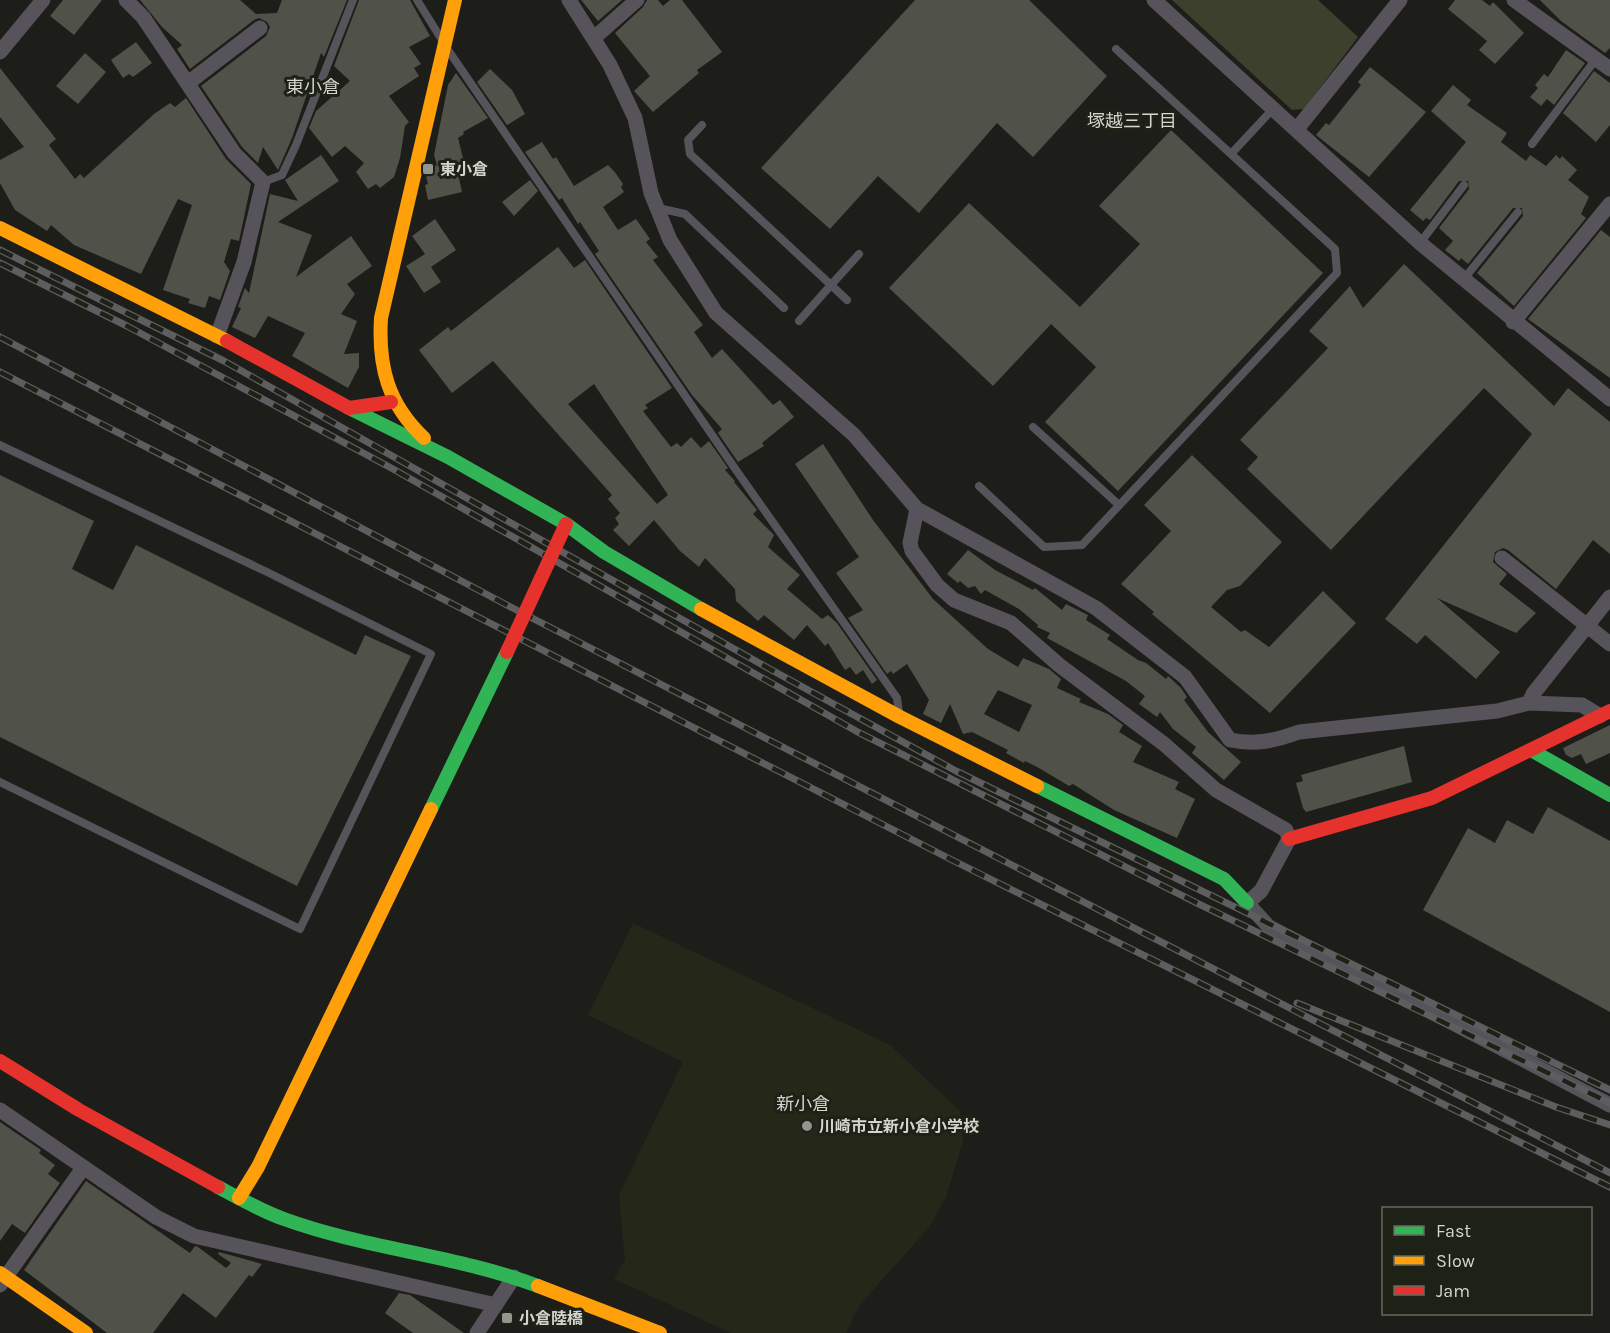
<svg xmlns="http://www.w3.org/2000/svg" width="1610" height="1333" viewBox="0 0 1610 1333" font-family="Karla,'Noto Sans JP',sans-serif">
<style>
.built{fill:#252819}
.green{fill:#3c402d}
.building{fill:#505149;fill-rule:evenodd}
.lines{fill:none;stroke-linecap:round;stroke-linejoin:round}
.lane{stroke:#57535a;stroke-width:8}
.street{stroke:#57535a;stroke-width:15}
.fast{stroke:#30b455;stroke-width:14}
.slow{stroke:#ff9f0a;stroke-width:14}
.jam{stroke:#e5322d;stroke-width:14}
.rail-casing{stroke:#5e5d60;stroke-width:7}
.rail{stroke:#1e2116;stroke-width:4.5;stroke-dasharray:14;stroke-linecap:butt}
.jam-bridge{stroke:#e5322d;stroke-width:14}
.poi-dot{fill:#93958f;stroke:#1e2116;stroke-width:2}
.labels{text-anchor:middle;stroke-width:6;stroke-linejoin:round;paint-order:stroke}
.poi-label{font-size:16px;font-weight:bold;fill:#d3d5ce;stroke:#1e2116;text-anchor:start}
.neighbourhood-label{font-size:18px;fill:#d3d5ce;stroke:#1e2116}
</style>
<rect width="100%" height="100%" fill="#1d1e19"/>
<path class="built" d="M633,923l257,122 70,66 3,30 -17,56 -17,30 -70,79 -13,27h-115l-117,-54 11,-19 -6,-65 64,-133 -95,-47z"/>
<path class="green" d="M1172,0h146l40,37 -54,72 -12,1z"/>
<path class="building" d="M63,0h39l-28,35 -24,-19z
M140,0h100l16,14 21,-1 5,-13h65l-23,57 -3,-4 -29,85 -14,32 -15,-23 -5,16 -16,-16 -41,-61 65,-50 4,-9 -3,-5 -8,-4 -5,2 -64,49 -13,-20 5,-4 -20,-18z
M359,0h51l20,36 -21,11 12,17 -7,4 5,8 -30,20 20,26 -4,4 -5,32 -6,19 -14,11 -4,-4 -8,5 -12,-17 8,-9 -19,-17 -13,11 -23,-29 7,-17 34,-30 -16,-15z
M581,0h41l-24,21z
M647,0h11l5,6 7,-6h12l40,52 -25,18 2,3 -46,39 -19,-21 16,-15 -35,-43 28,-26z
M915,0h114l78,76 -74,81 -36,-34 -78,90 -41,-37 -48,53 -69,-61z
M1455,0h27l8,6 3,-4 31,31 -29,31 -16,-14 8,-9 -39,-32z
M1540,0h70v48l-5,5 -44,-32z
M136,42l16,21 -19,14 -4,-3 -6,4 -12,-18z
M1566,50l19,13 -31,42 -7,-6 -6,7 -11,-9 8,-9 -3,-3 9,-11 4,3z
M85,53l21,19 -28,32 -22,-18z
M1370,67l56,45 -57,65 -53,-42 10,-12 3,2 32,-40 -3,-3z
M0,68l56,71 -7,6 26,34 5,-5 4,4 70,-64 16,-11 5,4 11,-9 40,61 25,25 -12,57 -8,-2 -7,23 6,9 -10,29 -11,-4 -4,12 -17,-5 2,-4 -27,-9 29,-85 -14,-6 -37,75 -67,-29 -23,-20 -4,6 -32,-21 -15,-27v-23l24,-13 -24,-30z
M490,69l22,21 13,24 -18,11 -30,-43z
M1594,71l16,12v42l-14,17 -33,-29z
M456,73l32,45 -25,14 1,2 -6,4 6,24 -8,2 6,28 -34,8 -3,-15 3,-1 -2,-7 4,-2 -2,-6 9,-4 -3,-10 14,-70z
M1453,85l18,15 -4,5 40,28 -6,9 25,19 4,-6 16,11 10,-11 4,4 2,-3 15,14 -9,10 21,17 -8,17 5,4 -72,88 -37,-33 46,-57 -1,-8h-9l-45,56 -7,-6 -2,3 -14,-11 8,-9 -14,-13 30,-39 -1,-8h-9l-29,39 -4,-2 -3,3 -13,-11 56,-68 -35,-31z
M1171,130l152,143 -205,218 -73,-69 51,-55 -45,-43 -58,62 -104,-98 80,-85 111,104 60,-63 -41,-38z
M542,142l11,17 3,-2 18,29 34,-21 6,6 9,13 -2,3 3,5 -21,15 15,23 18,-11 14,20 -4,3 12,15 -5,3 50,65 -9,7 18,26 10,-9 51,56 7,-5 14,17 -32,26 2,3 -26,16 -20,-29 4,-4 -30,-34 -97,-141 4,-3 -19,-29 -2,2 -16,-26 -3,2 -34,-48z
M321,155l18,26 -61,41 34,13 -16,42 55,-41 21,30 -25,18 8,10 -14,20 16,7 -13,33 15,-1v14l-11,21 -56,-32 13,-23 -37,-17 -13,22 -23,-11 9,-19 -3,-1 7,-19 4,5 21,-99 28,7 -13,-21z
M530,180l8,11 -24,25 -12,-14z
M435,219l21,31 -25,17 10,15 -17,11 -18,-27 19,-12 -13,-18z
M1601,230l9,7v141l-82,-59z
M558,247l16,21 11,-8 87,128 -27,17 3,3 -5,3 28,36 6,-4 4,4 10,-10 10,11 8,-7 19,27 -3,2 10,11 -1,1 23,28 -4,4 21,21 -6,12 32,28 -13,14 35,30 6,-4 9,8 40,57 -5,4 -9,-14 -7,5 -6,-8 -5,3 -17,-27 -3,3 -18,-21 -13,15 -30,-25 -6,6 -22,-20 -1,-12 -30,-31 -6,9 -19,-16 -26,-31 -25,26 -16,-16 6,-6 -4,-6 5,-5 -12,-14 4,-4 -119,-134 -41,32 -33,-43 29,-23 3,4zM594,384l74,111 -11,9 -89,-100z
M1404,264l150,142 14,-18 42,34v132l-17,-14 -37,49 -48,-39 -5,-2 -8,4 -2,10 14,12 -8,10 37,29 -20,20 -79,-35 63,54 -24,27 -51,-44 -8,9 -32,-25 147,-185 -48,-46 -153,162 -84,-81 11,-12 -18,-17 88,-92 -19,-17 41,-45 13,22z
M823,444l50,76 60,79 55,50 30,18 5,-9 26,11 12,10 -4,9 24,11 -2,3 29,12 15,11 -4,7 23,14 -9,16 46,20 -4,7 20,10 -18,39 -63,-28 -41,-26 -4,2 -30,-18 -14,-7 -1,2 -18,-10 2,-3 -36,-18 -9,2 -13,-30 -9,19 -18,-9 6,-14 -22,-36 -14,10 -2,-3 -4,3 -39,-56 15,-8 -27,-37 23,-16 -64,-93zM998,690l34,15 -13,27 -35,-18z
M1192,455l90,87 -42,44 -13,4 -16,17 30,25 4,-2 24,17 54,-56 33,32 -86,90 -118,-99 2,-2 -33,-28 50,-53 -27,-26z
M0,475l94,46 -22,48 41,21 23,-45 220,110 9,-20 46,21 -114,230 -297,-149z
M968,550l27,20 38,20 2,-2 27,22 4,-6 22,11 -2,5 24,15 -3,4 31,21 8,3 20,16 2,-3 13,12 6,9 -3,3 24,32 33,30 -17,18 -32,-27 4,-6 -23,-18 -13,-17 -3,5 -18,-13 6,-8 -19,-15 -79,-43 3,-5 -13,-6 1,-2 -19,-16 -34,-19 -4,4 -6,-8 -7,2 -8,-7 -2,2 -11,-9z
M1610,725v28l-24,11 -5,-10 -9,4 -6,-3 -3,-7z
M1404,746l8,36 -106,30 -3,-4 -7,-25 7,-2 -2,-6z
M1548,807l62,34v171l-187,-102 45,-82 27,15 12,-23 26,14z
M0,1122l41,28 -2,3 16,12 -7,9 12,9 -35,50 -13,-9 -12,17z
M86,1181l104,72 5,-7 3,1 28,21 5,-5 -13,-9 1,-2 43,12 -10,13 -3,-2 -33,43 -33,-25 -30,40h-46l-83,-63z
M399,1293l11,2 54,38h-51l-28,-20z"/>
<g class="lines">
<path class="lane" d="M417,0l25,40
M448,50l288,420 161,228 2,15
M702,125l-14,15 2,14 141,131 28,-31
M1532,144l64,-85
M1231,154l41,-44
M263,182l19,-7 14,-30 57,-145
M658,208l27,6 99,94
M1420,243l44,-58
M1463,280l55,-68
M799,321l32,-36 16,15
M1033,427l86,78
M0,445l267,127 164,82 -131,275 -300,-147
M979,486l65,61 38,-2 255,-272 -2,-24 -219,-200"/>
<path class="street" d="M126,0l17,17 91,136 29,29 -19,80 -27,74
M569,0l41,65 25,53 16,75 19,47 46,73 138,122 63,74 179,99 89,69 45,63c27,5 44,1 69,-8l198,-21 32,-8 53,2 18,11
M1154,0l266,243 190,156
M1514,0l96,69
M594,38l43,-38
M0,52l43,-52
M188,83l72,-55
M1297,129l103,-129
M1513,322l97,-118
M917,509l-7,34 2,8 25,34 17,15 57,23 48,42 105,79 52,46 70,40 3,9 -28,52 -14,12 22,24 341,178
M1502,558l108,86
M1529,703l4,-9 77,-97
M0,1110l156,107 38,19 302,69
M0,1285l83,-117
M477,1333l37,-56"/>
<path class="fast" d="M349,408l99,49 118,67 38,28 97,57
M1531,750l79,45
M1037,786l187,93 23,24
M431,809l76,-157
M218,1187c21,11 43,24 66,32 82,30 172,36 254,67"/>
<path class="slow" d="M0,228l227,113
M424,438c-36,-34 -46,-71 -43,-120l74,-318
M701,609l199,108 137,69
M239,1198l19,-31 173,-358
M0,1273l86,60
M538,1286l122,47"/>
<path class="jam" d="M227,341l122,67 42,-6
M1289,839l143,-41 178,-87
M0,1061l79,49 139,77"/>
<g class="rail-casing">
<path id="rail" d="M0,250l224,111 544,307 188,103 654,319
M0,263l127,63 266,143 463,262 341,172 413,200
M0,337l503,266 1107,570
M0,372l952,488 658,327
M1297,1003l259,104 54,18"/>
</g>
<use href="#rail" class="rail"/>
<path class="jam-bridge" d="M507,652l59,-128"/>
</g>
<g class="poi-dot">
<rect x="422" y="163" width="12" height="12" rx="3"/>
<circle cx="807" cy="1126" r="6"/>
<rect x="501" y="1312" width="12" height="12" rx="3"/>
</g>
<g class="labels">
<g class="poi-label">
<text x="440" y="175">東小倉</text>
<text x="819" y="1132">川崎市立新小倉小学校</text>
<text x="519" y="1324">小倉陸橋</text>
</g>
<g class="neighbourhood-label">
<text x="313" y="93">東小倉</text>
<text x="1132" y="127">塚越三丁目</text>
<text x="803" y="1110">新小倉</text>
</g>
</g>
<rect x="1382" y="1207" width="210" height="108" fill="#1e2116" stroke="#666960" stroke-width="1.5"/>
<rect x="1394" y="1226" width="30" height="9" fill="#30b455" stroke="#666960" stroke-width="1.5"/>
<text x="1436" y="1237" font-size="18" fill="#d3d5ce">Fast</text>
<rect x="1394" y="1256" width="30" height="9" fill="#ff9f0a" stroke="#666960" stroke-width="1.5"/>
<text x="1436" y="1267" font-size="18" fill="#d3d5ce">Slow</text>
<rect x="1394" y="1286" width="30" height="9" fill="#e5322d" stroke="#666960" stroke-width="1.5"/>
<text x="1436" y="1297" font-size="18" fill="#d3d5ce">Jam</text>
</svg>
